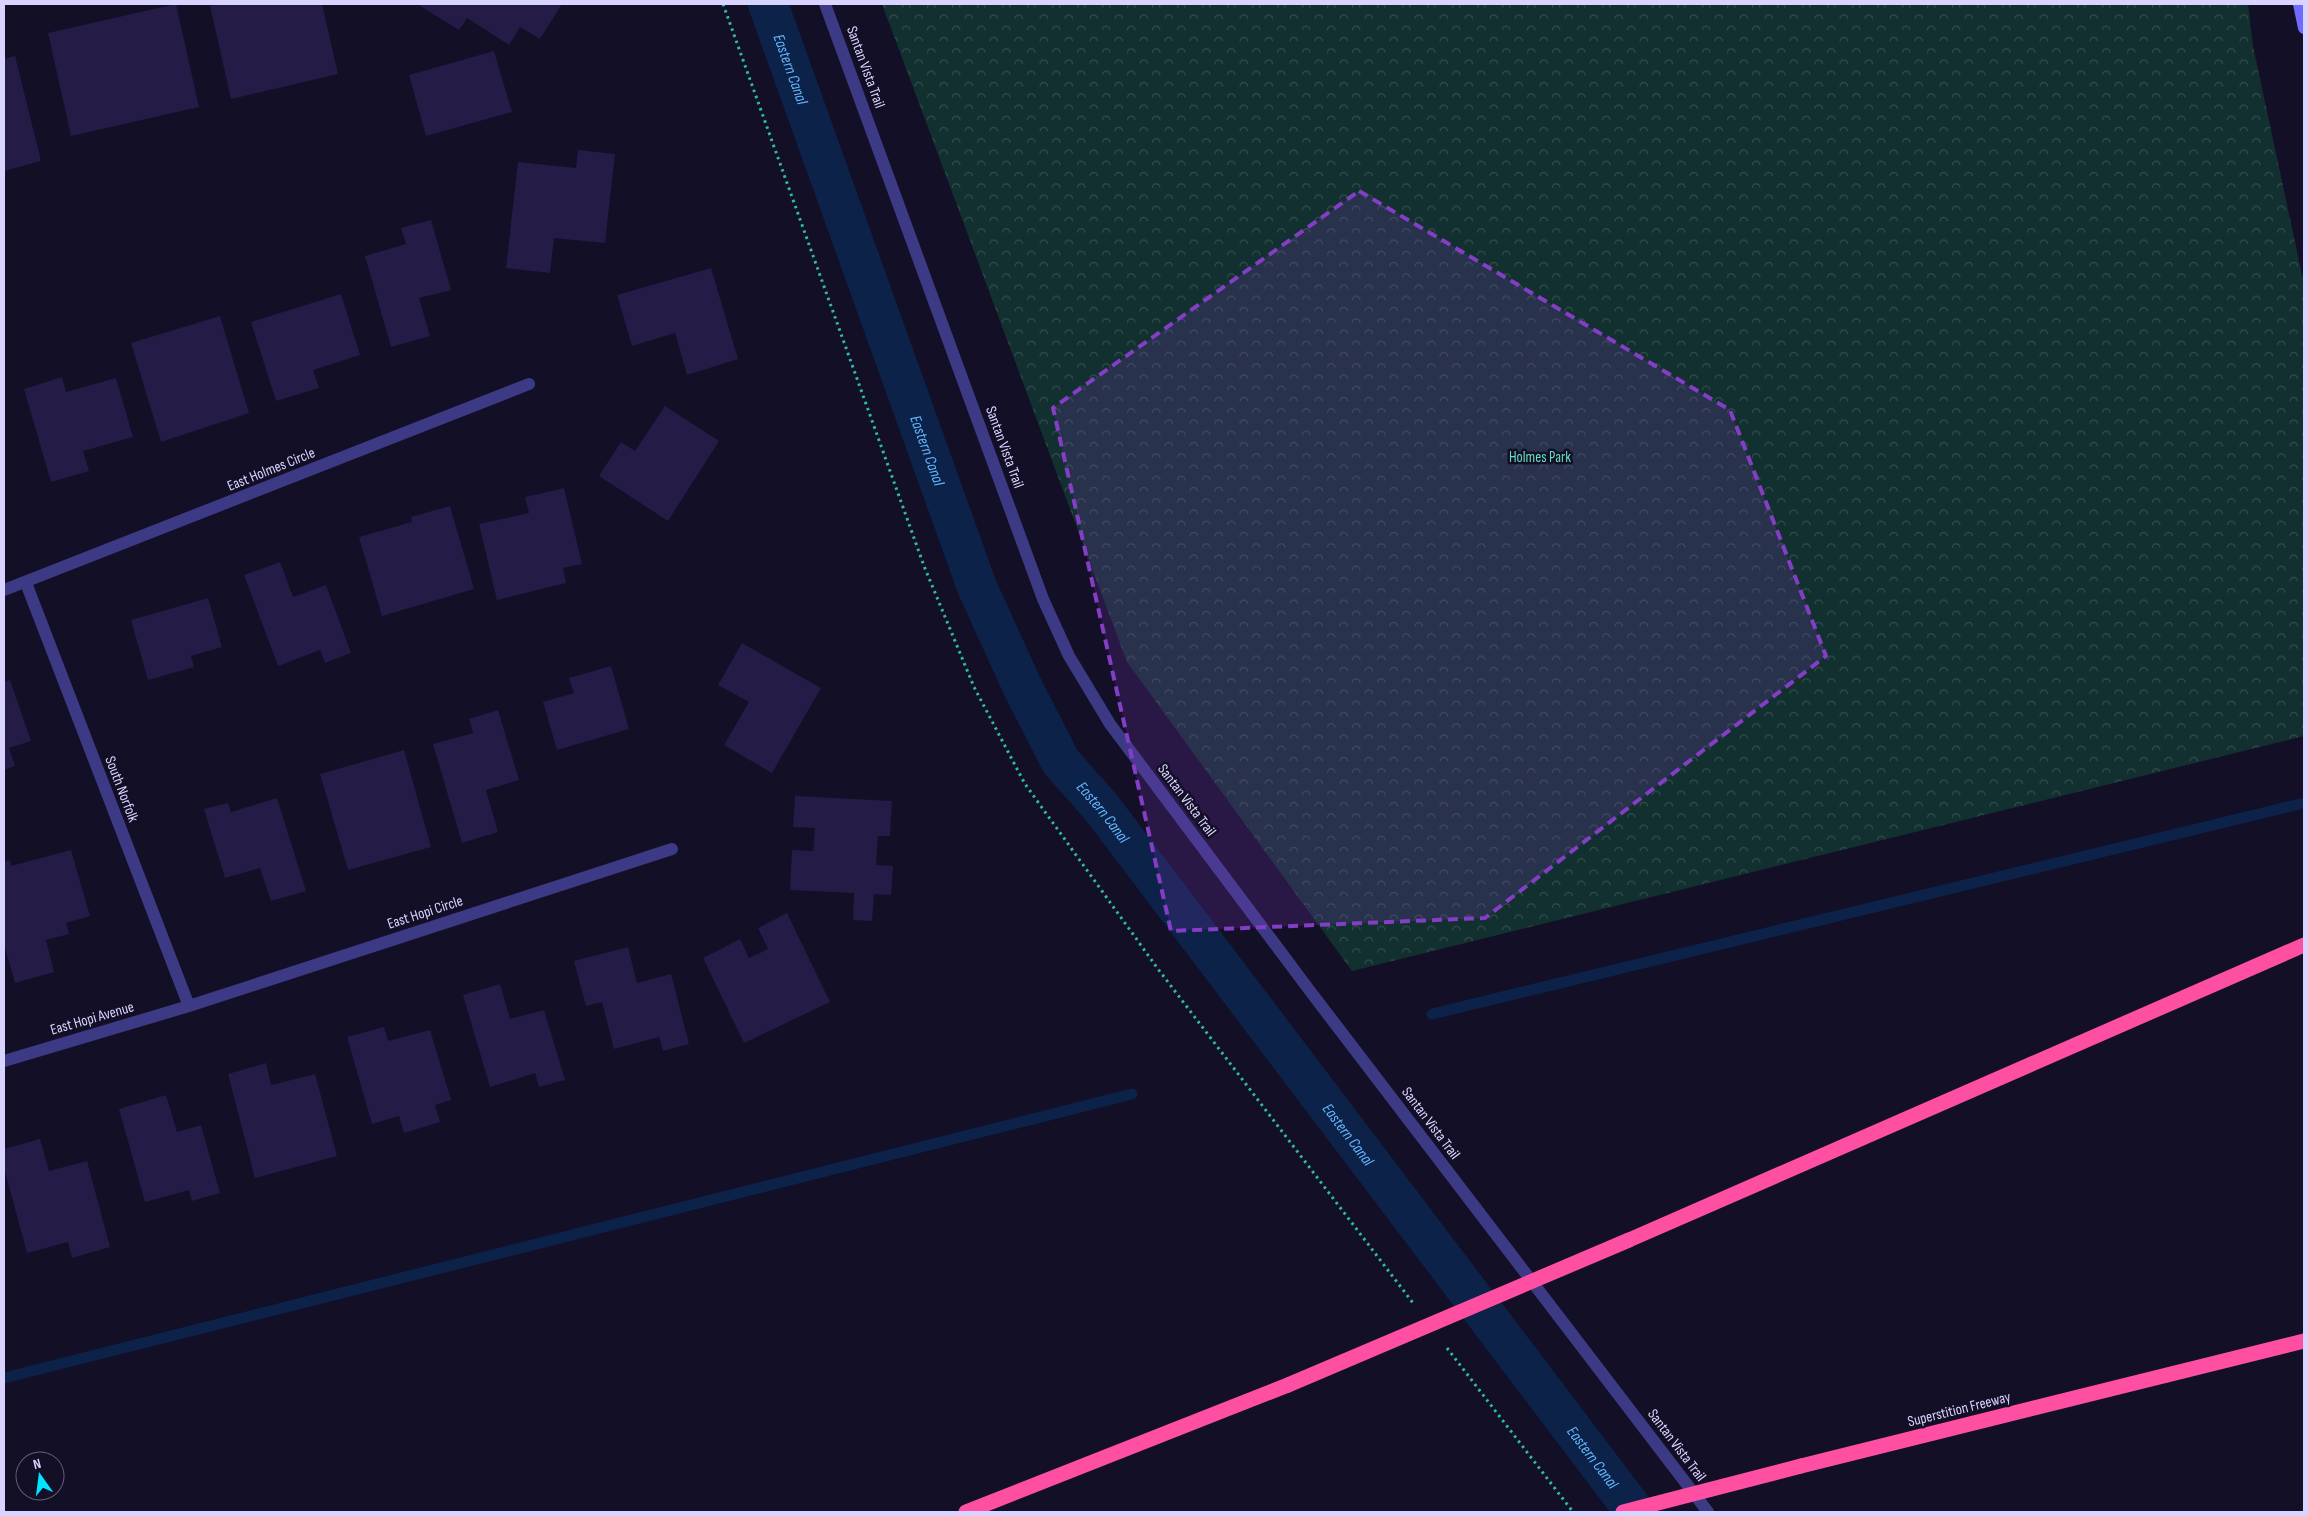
<svg xmlns="http://www.w3.org/2000/svg" width="2308" height="1516" viewBox="0 0 2308 1516" font-family="'Sofia Sans Condensed',sans-serif">
<style>
.park{fill:url(#park-crowns)}
.lines{fill:none;stroke-linecap:round;stroke-linejoin:round}
.stream{stroke:#0c2248;stroke-width:11}
.canal{stroke:#0c2248;stroke-width:40}
.building{fill:#241b47}
.path{stroke:#2fb8b0;stroke-width:3;stroke-dasharray:2.5 4;stroke-linecap:butt}
.service{stroke:#3d3a85;stroke-width:12}
.minor{stroke:#3d3a85;stroke-width:12}
.secondary{stroke:#6f6bff;stroke-width:12}
.motorway{stroke:#ff4fa3;stroke-width:15}
.motorway-bridge{stroke:#ff4fa3;stroke-width:15}
.marked{fill:#843dc5;fill-opacity:0.2;stroke:#843dc5;stroke-width:4;stroke-dasharray:10 6;stroke-linejoin:round}
.labels{text-anchor:middle;stroke-width:5;stroke-linejoin:round;paint-order:stroke}
.street-label{font-size:15px;fill:#d9d4ff;stroke:#130f26}
.park-label{font-size:15px;fill:#5fe0c0;stroke:#130f26}
.water-label{font-size:16px;font-style:italic;fill:#62b6ff;stroke:#130f26}
</style>
<defs>
<pattern id="park-crowns" width="20" height="18" patternUnits="userSpaceOnUse" patternTransform="scale(1.25)"><rect width="20" height="18" fill="#12302f"/><path d="M2 6a3 3 0 1 1 6 0M12 15a3 3 0 1 1 6 0" fill="none" stroke="#344d4e"/></pattern>
</defs>
<rect width="100%" height="100%" fill="#130f26"/>
<path class="park" d="M882,4h1366l5,42 51,238v452l-952,235 -225,-309z"/>
<g class="lines">
<path class="stream" d="M1432,1014l872,-211
M4,1378l1128,-284"/>
<path class="canal" id="s1" d="M768,4l209,583 46,101 38,74 40,45 534,705"/>
</g>
<path class="building" d="M176,4l23,103 -128,29 -23,-103z
M219,4h103l16,70 -107,25 -21,-93z
M417,4h145l-22,35 -20,-12 -11,18 -42,-27 -8,12z
M494,51l18,61 -86,24 -17,-61z
M15,56l26,105 -37,10v-112z
M578,150l37,4 -10,89 -51,-5 -4,35 -44,-5 12,-106 58,6z
M431,220l20,70 -32,8 11,38 -39,11 -26,-91 41,-12 -5,-16z
M711,268l27,91 -51,16 -12,-42 -43,13 -15,-51z
M341,294l19,61 -47,15 6,18 -43,13 -25,-79z
M220,316l29,97 -88,29 -30,-99z
M62,377l4,15 50,-14 17,59 -50,14 6,20 -38,11 -27,-93z
M665,406l54,35 -51,80 -69,-45 22,-34 14,9z
M564,488l18,76 -19,4 3,15 -69,17 -18,-76 50,-11 -4,-16z
M450,506l24,83 -92,27 -23,-79 53,-15 -1,-5z
M280,562l13,35 33,-12 25,68 -26,10 -5,-13 -42,16 -34,-91z
M208,598l14,49 -31,9 3,11 -46,13 -17,-60z
M742,643l79,45 -49,85 -48,-28 25,-43 -31,-17z
M611,666l18,63 -72,21 -14,-48 31,-9 -5,-15z
M10,680l21,61 -22,7 6,18 -11,4v-88z
M498,710l21,70 -33,10 12,42 -36,11 -29,-99 40,-11 -4,-14z
M404,750l27,97 -83,23 -28,-96z
M795,796l97,5 -2,35h-12l-2,29 17,1 -2,29 -17,-1 -2,27 -19,-1 1,-27 -64,-3 2,-40 21,1 2,-23 -22,-1z
M277,798l29,93 -35,10 -11,-33 -35,10 -21,-69 24,-6 3,9z
M71,850l19,66 -24,7 3,11 -23,6 8,32 -39,11 -11,-39v-82l6,-2 1,6z
M787,913l43,89 -86,41 -41,-85 37,-19 9,19 19,-9 -10,-21z
M628,947l9,36 34,-9 18,70 -26,7 -4,-14 -45,12 -12,-47 -16,4 -12,-45z
M500,984l10,35 34,-9 21,70 -26,7 -4,-14 -45,14 -27,-92z
M384,1027l4,14 42,-11 21,70 -16,5 5,17 -36,11 -5,-17 -27,8 -25,-87z
M266,1063l5,22 44,-11 22,82 -82,22 -27,-104z
M166,1095l11,37 24,-7 19,68 -28,8 -3,-11 -44,12 -26,-93z
M40,1139l9,32 38,-10 23,86 -38,11 -4,-16 -41,11 -23,-85v-19z"/>
<g class="lines">
<path class="path" d="M723,4l201,562 50,121 51,97 133,185 255,334
M1447,1348l126,164"/>
<path class="service" d="M825,4l218,595 26,57 41,68 200,267 398,521"/>
<path class="minor" d="M26,583l163,423
M4,590l525,-206
M4,1061l185,-55 483,-157"/>
<path class="secondary" d="M2299,4l5,24"/>
<path class="motorway" d="M1629,1240l675,-295
M1801,1466l503,-125
M966,1512l322,-127"/>
<path class="motorway-bridge" d="M1288,1385l341,-145
M1623,1512l178,-46"/>
</g>
<path class="marked" d="M1359,191l371,219 96,246 -341,262 -314,13 -118,-523z"/>
<g class="labels">
<g class="street-label">
<text transform="translate(866 67) rotate(70)" y="5">Santan Vista Trail</text>
<text transform="translate(1005 447) rotate(70)" y="5">Santan Vista Trail</text>
<text transform="translate(271 469) rotate(-22)" y="5">East Holmes Circle</text>
<text transform="translate(122 789) rotate(69)" y="5">South Norfolk</text>
<text transform="translate(1187 800) rotate(53)" y="5">Santan Vista Trail</text>
<text transform="translate(425 912) rotate(-18)" y="5">East Hopi Circle</text>
<text transform="translate(92 1018) rotate(-16)" y="5">East Hopi Avenue</text>
<text transform="translate(1431 1123) rotate(53)" y="5">Santan Vista Trail</text>
<text transform="translate(1959 1409) rotate(-14)" y="5">Superstition Freeway</text>
<text transform="translate(1677 1445) rotate(53)" y="5">Santan Vista Trail</text>
</g>
<g class="park-label">
<text x="1540" y="462">Holmes Park</text>
</g>
<g class="water-label">
<text dy="6" stroke="none"><textPath href="#s1" startOffset="69">Eastern Canal</textPath></text>
<text dy="6" stroke="none"><textPath href="#s1" startOffset="474">Eastern Canal</textPath></text>
<text dy="6" stroke="none"><textPath href="#s1" startOffset="879">Eastern Canal</textPath></text>
<text dy="6" stroke="none"><textPath href="#s1" startOffset="1284">Eastern Canal</textPath></text>
<text dy="6" stroke="none"><textPath href="#s1" startOffset="1689">Eastern Canal</textPath></text>
</g>
</g>
<rect width="2308" height="1516" fill="none" stroke="#d9d4ff" stroke-width="10"/>
<g transform="translate(40 1476) rotate(346)"><circle r="24" fill="#130f26" stroke="#625e7d"/>
<path d="M0-4L9 19L0 12L-9 19Z" fill="#00e5ff"/>
<text y="-8" font-size="14" font-weight="bold" text-anchor="middle" fill="#d9d4ff">N</text>
</g>
</svg>
